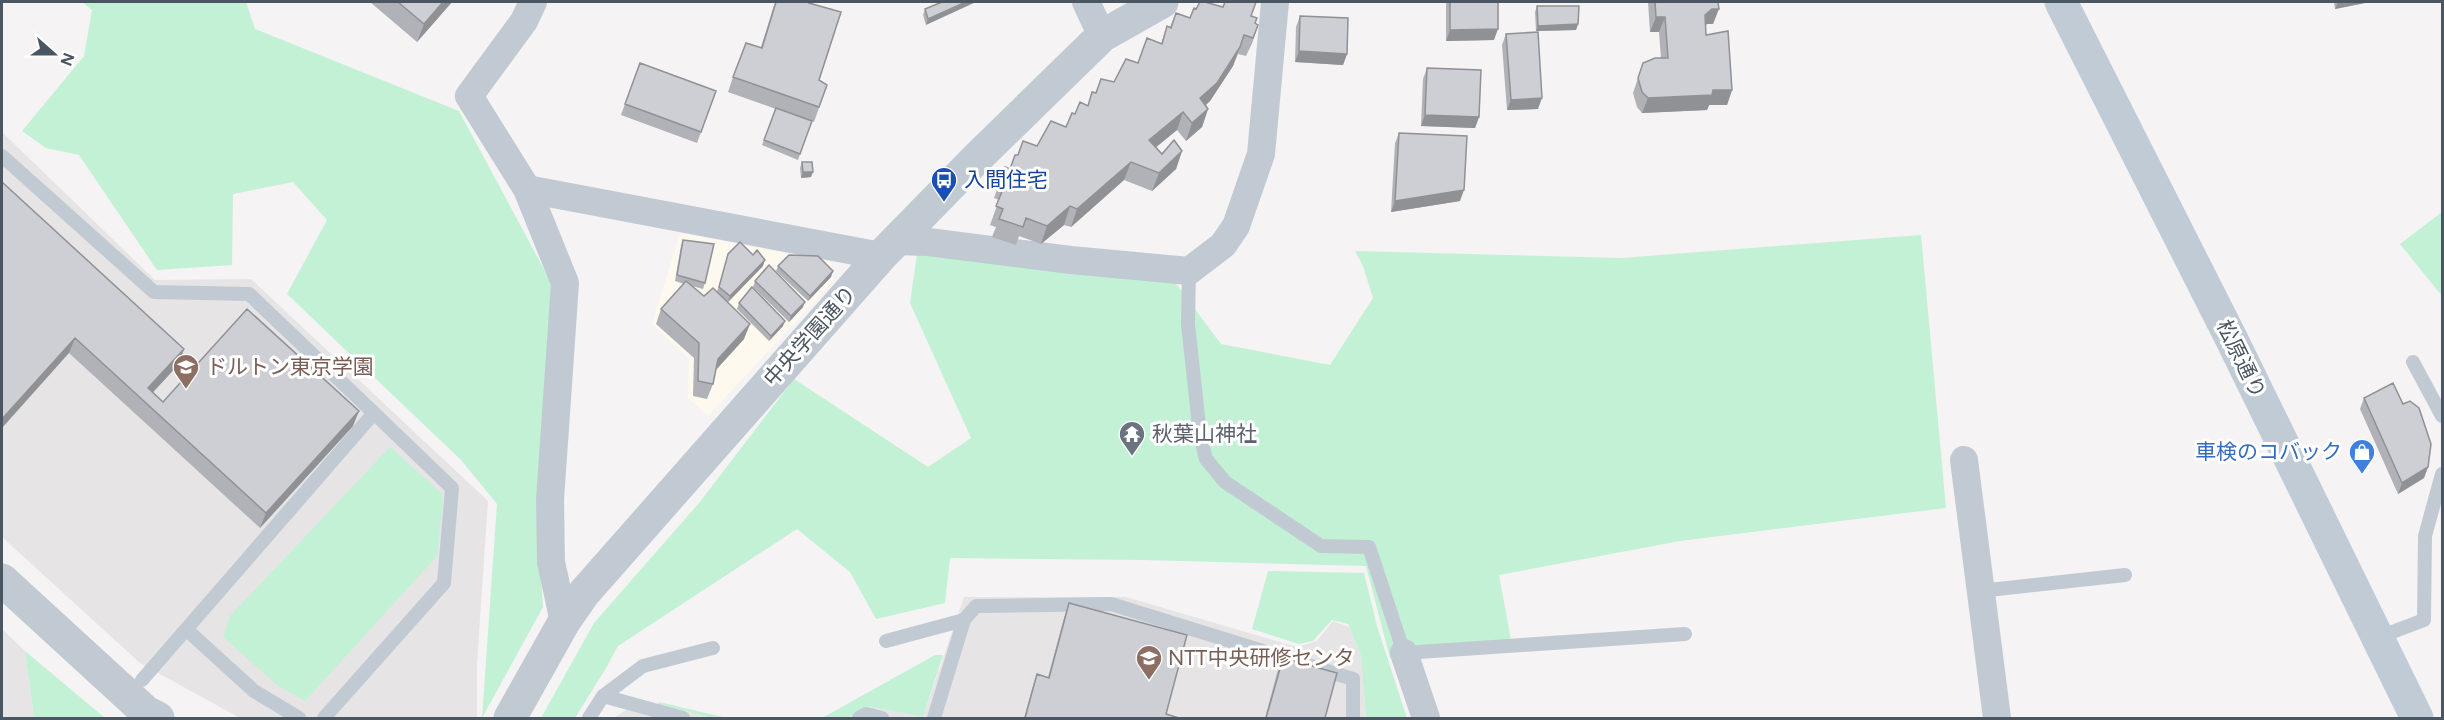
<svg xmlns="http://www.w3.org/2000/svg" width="2444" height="720" viewBox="0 0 2444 720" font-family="Figtree,'Noto Sans JP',sans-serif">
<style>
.commercial{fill:#fdf9ef}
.education{fill:#e6e4e5}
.green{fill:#c3f1d5}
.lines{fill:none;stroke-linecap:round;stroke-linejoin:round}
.service{stroke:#c1cad2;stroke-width:14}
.minor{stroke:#c1cad2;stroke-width:28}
.tertiary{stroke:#c1cad2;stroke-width:33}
.secondary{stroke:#c1cbd6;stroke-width:33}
.wall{fill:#b0b2b7}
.shaded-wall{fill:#909195}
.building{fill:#cdcfd5;stroke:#909195;stroke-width:1.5}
.labels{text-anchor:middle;stroke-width:6;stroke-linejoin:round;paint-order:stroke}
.transit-label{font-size:21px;fill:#164399;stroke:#fff;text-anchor:start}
.street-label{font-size:21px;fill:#4a5661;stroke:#fff}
.education-label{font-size:21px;fill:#785e54;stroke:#fff;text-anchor:start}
.worship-label{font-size:21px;fill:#5b616d;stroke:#fff;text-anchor:start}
.shop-label{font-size:21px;fill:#366cbe;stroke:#fff;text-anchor:end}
</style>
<rect width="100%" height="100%" fill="#f5f3f3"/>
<path class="commercial" d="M680,233l151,29 2,19 -125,135 -20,-18 1,-39 -37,-35z"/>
<path class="education" d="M2,132l153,148 96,-1 237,222 -11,162v55h-237l-100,-55 -138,-126z
M964,597h162l171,50 20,-6 16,-20 16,6 12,29 5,62h-518l20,-12 55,11z
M2,629l23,22 9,67h-32z
M658,704l53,14h-97l12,-8z"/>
<path class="green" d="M82,2h164l9,27 204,82 96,179 -18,228 6,89 -61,111 15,-214 -36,-44 -174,-166 40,-74 -34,-38 -60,12 -1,71 -75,5 -78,-115 -33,-7 -24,-17 62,-75 8,-46z
M2442,212v84l-42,-52z
M1921,235l25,273 -266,33 -181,34 13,70 -108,8 -14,5 -24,-92 -222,-6 -194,-2 -5,45 -69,16 -26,-47 -53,-43 -179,117 -12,22 -31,50h-34l53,-95 105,-120 95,-124 134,88 43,-29 -61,-135 7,-49 257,27 47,63 109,21 43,-67 -10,-32 -8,-15 266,7z
M390,447l51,46 2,8 -6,55 -132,145 -28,-16 -54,-48 7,-21z
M1268,571l96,2 13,53 30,92h-41l-5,-62 -13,-32 -16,-4 -19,21 -14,3 -47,-15z
M25,651l80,67h-71z
M935,655h8l-20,62 -55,-11 -20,12h-26z
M659,702l68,16h-16l-53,-14z"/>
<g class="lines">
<path class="service" d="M2,156l152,136 95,2 125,119
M1189,271l-1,53 12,111 6,24 19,23 96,64 48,1 35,106 281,-19
M2413,362l29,54
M1980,591l145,-16
M187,630l67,61 45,27
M2379,637l45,-17 1,-84 17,-62
M886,641l78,-21
M142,680l232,-267 78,75 -8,95 -120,135
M603,696l40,-30 70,-18
M589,718l14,-22 80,22
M859,718l7,-4 16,4
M934,718l30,-98 12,-14 135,-2 242,75v39"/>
<path class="minor" d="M533,2l-9,19 -55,75 58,93 354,67
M1086,2l16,34
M527,189l38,94 -15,217 1,62 13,60
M896,241l32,1 143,18 118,11 34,-26 13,-19 25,-72 14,-152
M1964,460l33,258
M1404,653l22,65"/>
<path class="tertiary" d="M2,580l144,132 12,6
M510,718l54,-96 20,-29 297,-337 97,-99 124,-121 60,-34"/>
<path class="secondary" d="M2061,2l171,338 185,378"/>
</g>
<path class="wall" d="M370,2h82l-35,40z
M775,2h35v1l9,77 8,5 -13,37 -13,-5 11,4 -14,39 -36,-15 14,-36 -48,-17 5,-15 28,-30z
M942,2l-16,23 -3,-10 2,-6z
M1446,2h52l-4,38 -48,1z
M1648,2h70l-5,22h-6l-2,1 1,10 26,55 -5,15h-18l-2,5 -65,3 -5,-6 -4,-14 10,-30 18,-5 -2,-26h-9z
M2334,2h36l-35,7z
M1537,6l41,18 -2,6 -40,1 -1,-19z
M1196,9l55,7 4,7 3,2 -12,31 -8,-2 -5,12 -23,35 -4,4 2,4 -6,18 -16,14 -9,-11 -21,17 6,7 20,-3 -6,18 -24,22 -28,-11 -53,47 -7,-2 -23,19 -22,-8 -3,9 -24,-8 4,-10 -6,-2 9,-25 -5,-2 11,-31 5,2 8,-14 19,-9 29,-19 9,-13 13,-9 4,-13 4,1 18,-11 24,-19 23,-19 6,-18 3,1 6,-14 14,5z
M1300,16l47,38 -4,11 -48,-3 1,-35z
M1506,34l32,75 -31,1 -5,-65z
M640,63l76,28 -19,52 -76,-28z
M1427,68l52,49 -4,11 -54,-2 2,-47z
M1399,133l61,68 -69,11 4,-69z
M802,162l9,15 -10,1 -1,-10z
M2,182l177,182 -26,28 10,10 190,24 -93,102 -191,-175z
M683,240l22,43 -2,6 -11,-3 12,10 13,-4 11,-38 35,12 -35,36 -9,-8 25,45 -28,31 -3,14 -6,15 -14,-3 1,-38 -38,-34 5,-15 23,-25 -9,-3 6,-35z
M778,266l53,11 -23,24 -32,-30z
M755,281l48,26 -14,15 -36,-35z
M739,303l44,23 -14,15 -32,-32z
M2364,398l64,69 -4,11 -26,16 -38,-85z
M1069,603l97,111 13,4h-155l8,-29 5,-15 11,3 16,-59z
M1283,658l42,60h-60l12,-45z"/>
<path class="shaded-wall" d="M443,2h9l-35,40 7,-18z
M966,2h10l-50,23 2,-6z
M2338,2h32l-35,7z
M1712,9h7l-6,15h-6l-8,6 6,-15z
M1656,17h9l-6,15h-9z
M1578,24l-2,6 -40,1 2,-5z
M1258,25l-6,18 -6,13 7,-18z
M1498,29l-4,11 -48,1 4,-11z
M1244,35l-11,31 -23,35 -17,15 7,-18z
M1299,51l48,3 -4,11 -48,-3z
M1713,90h19l-5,15h-18l-2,5 -65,3 6,-15z
M1542,98l-4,11 -31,1 4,-10z
M1208,109l-6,18 -16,14 6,-18z
M1183,112l-6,18 -34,28 6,-18z
M1425,115l54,2 -4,11 -54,-2z
M1182,151l-6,18 -24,22 7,-18z
M1131,162l-7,18 -53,47 6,-18z
M803,172h10l-2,5 -10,1z
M1464,190l-4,11 -69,11 4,-11z
M1070,206l-6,19 -23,19 6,-18z
M765,260l-2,6 -35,36 2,-6z
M833,271l-2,6 -23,24 2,-5z
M805,302l-2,5 -14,15 2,-6z
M785,321l-2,5 -14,15 2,-5z
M750,324l-6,15 -32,35 6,-15z
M75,338l-6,15 -67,75v-9z
M184,349l-5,15 -35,38 4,-14z
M359,411l-6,15 -93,102 6,-15z
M2428,467l-4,11 -26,16 4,-11z"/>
<path class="building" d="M398,2h45l-19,22z
M776,2h34l-1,1 32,9 -22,68 8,5 -8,22 -86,-30 13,-34 16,5z
M942,2h24l-38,17 -3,-10z
M1200,2h5l18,5 2,-5h31l-5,14 6,2 -2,5 3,2 -5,13 -9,-3 -4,12 -23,36 -17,15 8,11 -16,14 -9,-11 -34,28 13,14 12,-14 8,11 -23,22 -28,-11 -54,47 -7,-3 -23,20 -21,-8 -3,9 -24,-8 4,-10 -7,-3 10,-24 -5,-2 4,-13 5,2 5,-14h3l5,-14 14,5 14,-25 15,6 6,-14 3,1 5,-12 8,4 4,-14 4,1 5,-14 13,3 12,-23 12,4 9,-25 15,6 5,-18 4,2 5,-15 14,5 4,-10 2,1z
M1450,2h48v27l-48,1z
M1655,2h63l1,7h-7l-7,6 1,20 22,-4 4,59h-19l-1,5 -64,3 -6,-6 -4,-14 5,-15 12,-5h13l-3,-41h-9z
M1537,6h42l-1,18 -40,2z
M1300,16l48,2 -1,36 -48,-3z
M1538,32l4,66 -31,2 -5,-66z
M640,63l76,28 -15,41 -76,-28z
M1427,68l54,2 -2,47 -54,-2z
M776,108l36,13 -12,33 -36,-14z
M1399,133l68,3 -3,54 -69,11z
M802,162h10l1,10h-10z
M2,182l182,167 -36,39 15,14 84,-93 112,102 -93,102 -191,-175 -73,81z
M683,240l31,4 -9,39 -28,-8z
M740,242l13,13 4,-5 8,10 -35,36 -11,-9 9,-33z
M789,255l29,1 15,15 -23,25 -32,-30z
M769,265l36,37 -14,14 -36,-35z
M686,281l18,15 9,-8 37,36 -32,35 -5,25 -15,-3 1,-38 -38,-34z
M752,287l33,34 -14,15 -32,-33z
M2393,383l10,21 7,-3 9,7 12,36 -3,23 -26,16 -38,-85z
M1069,603l118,32 -21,79 13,4h-154l12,-44 12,4z
M1283,658l54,15 -12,45h-59z"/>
<defs>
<g id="bus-pin" transform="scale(1.35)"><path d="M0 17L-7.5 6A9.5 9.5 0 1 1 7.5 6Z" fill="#1a4fb4" stroke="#fff"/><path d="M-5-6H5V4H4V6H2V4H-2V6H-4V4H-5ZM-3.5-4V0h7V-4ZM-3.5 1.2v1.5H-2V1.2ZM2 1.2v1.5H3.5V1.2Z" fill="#fff"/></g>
<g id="school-pin" transform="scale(1.35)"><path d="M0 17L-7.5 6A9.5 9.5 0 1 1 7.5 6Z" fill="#8d6e63" stroke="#fff"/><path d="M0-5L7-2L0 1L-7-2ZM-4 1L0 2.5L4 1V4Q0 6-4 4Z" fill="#fff"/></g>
<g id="temple-pin" transform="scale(1.35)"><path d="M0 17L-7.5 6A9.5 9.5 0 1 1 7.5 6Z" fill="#6b7280" stroke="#fff"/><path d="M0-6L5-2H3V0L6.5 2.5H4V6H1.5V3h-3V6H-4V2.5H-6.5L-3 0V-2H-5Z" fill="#fff"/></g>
<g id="shop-pin" transform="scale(1.35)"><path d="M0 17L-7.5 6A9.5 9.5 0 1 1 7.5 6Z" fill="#3f7fe0" stroke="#fff"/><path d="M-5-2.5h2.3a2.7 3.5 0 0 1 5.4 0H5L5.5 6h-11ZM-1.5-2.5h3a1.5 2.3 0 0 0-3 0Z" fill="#fff"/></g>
</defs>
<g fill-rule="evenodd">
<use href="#bus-pin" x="944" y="180"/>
<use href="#school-pin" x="186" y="367"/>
<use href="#temple-pin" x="1132" y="434"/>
<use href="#shop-pin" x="2362" y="452"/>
<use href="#school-pin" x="1149" y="658"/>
</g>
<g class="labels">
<g class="transit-label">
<text x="964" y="187">入間住宅</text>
</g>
<g class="street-label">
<text transform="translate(810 336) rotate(-48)" y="7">中央学園通り</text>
<text transform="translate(2241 359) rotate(64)" y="7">松原通り</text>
</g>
<g class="education-label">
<text x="206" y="374">ドルトン東京学園</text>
<text x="1168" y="665">NTT中央研修センタ</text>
</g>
<g class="worship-label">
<text x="1152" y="441">秋葉山神社</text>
</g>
<g class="shop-label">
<text x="2342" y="459">車検のコバック</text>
</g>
</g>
<rect width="2444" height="720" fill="none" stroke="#4a5661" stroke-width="6"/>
<g transform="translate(54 54) rotate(111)" stroke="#ffffff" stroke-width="4.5" paint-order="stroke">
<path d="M0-4.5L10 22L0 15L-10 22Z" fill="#4a5661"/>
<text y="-9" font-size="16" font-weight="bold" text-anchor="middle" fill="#4a5661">N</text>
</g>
</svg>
